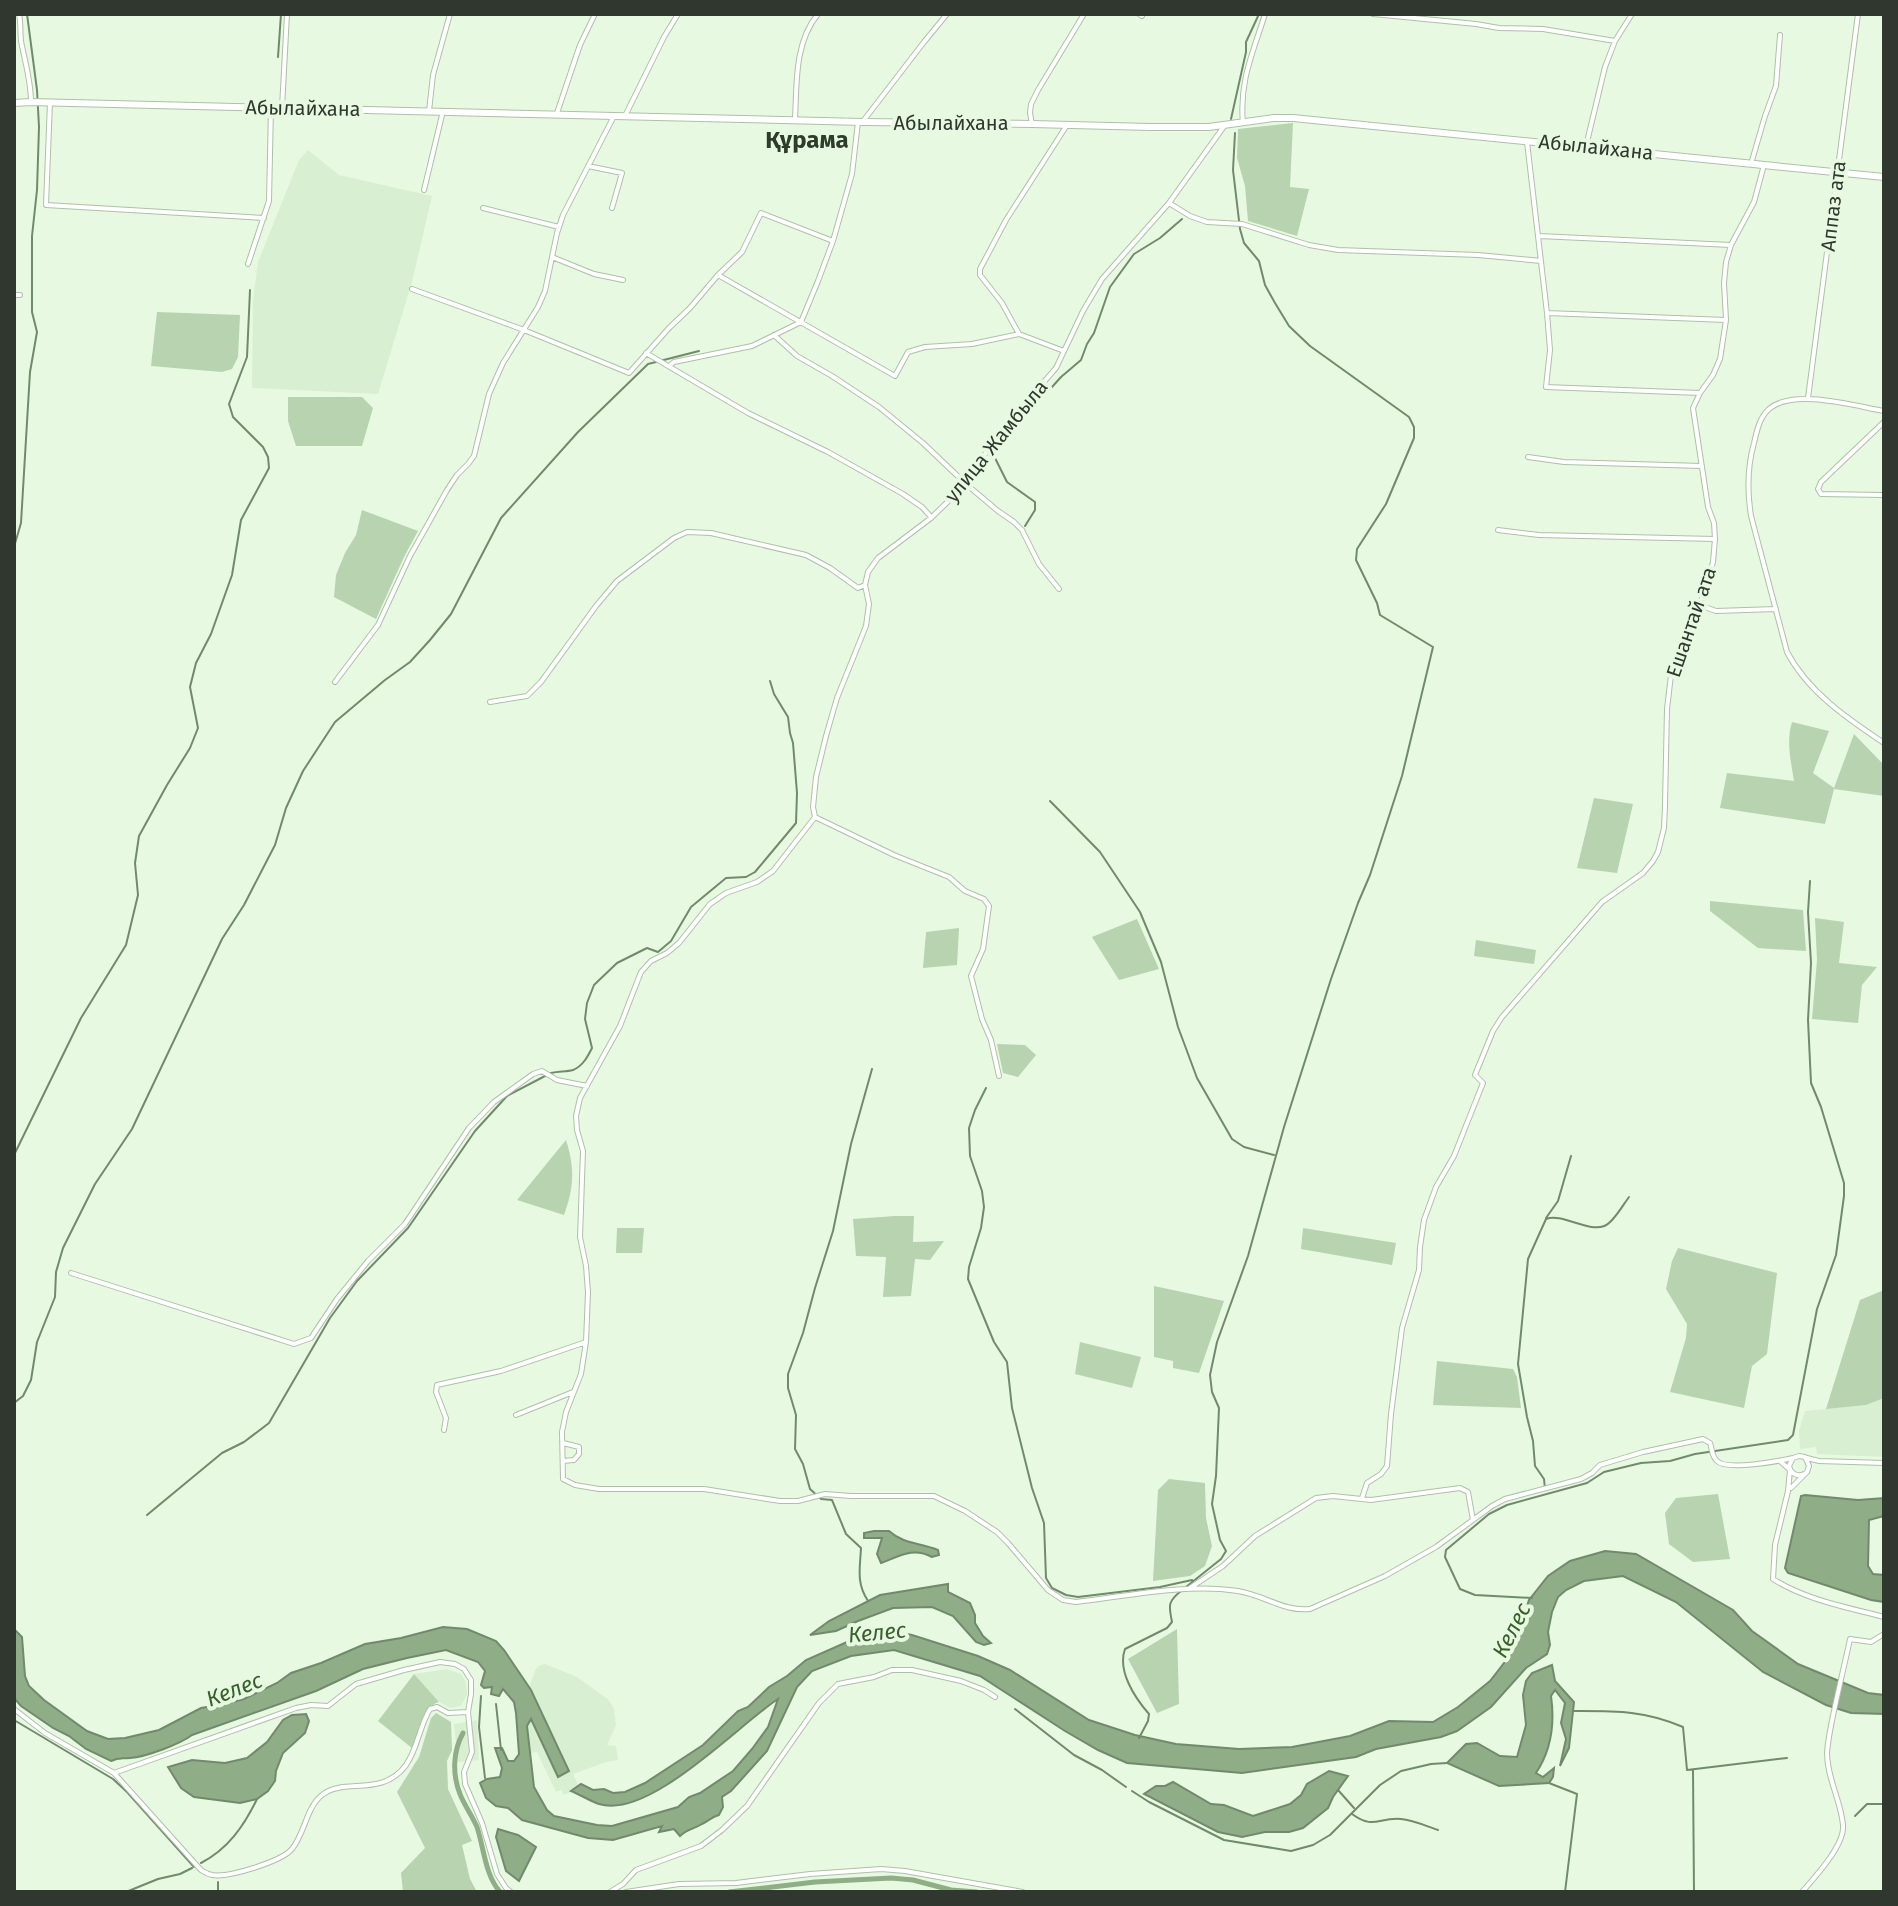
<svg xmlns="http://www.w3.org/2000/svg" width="1898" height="1906" viewBox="0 0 1898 1906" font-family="'Fira Sans',sans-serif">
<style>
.built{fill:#d8efd1}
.green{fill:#b7d3af}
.water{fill:#8fad86;stroke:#728a6c;stroke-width:2}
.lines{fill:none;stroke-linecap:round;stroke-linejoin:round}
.stream{stroke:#728a6c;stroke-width:2}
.canal{stroke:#8fad86;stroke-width:5}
.minor-casing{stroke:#aec0a9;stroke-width:6}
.secondary-casing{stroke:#aec0a9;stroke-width:8}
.minor{stroke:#fff;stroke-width:4}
.secondary{stroke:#fff;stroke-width:6}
.labels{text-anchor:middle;stroke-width:8;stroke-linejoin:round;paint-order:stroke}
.street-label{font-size:20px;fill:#30372e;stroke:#e7fae1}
.water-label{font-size:22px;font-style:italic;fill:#38602b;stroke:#e7fae1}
.quarter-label{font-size:24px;font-weight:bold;fill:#2e3c29;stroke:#e7fae1}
</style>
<rect width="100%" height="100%" fill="#e7fae1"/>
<path class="built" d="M308,150l31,25 93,21 -20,86 -34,112 -126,-6 1,-88 5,-38 41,-102z
M1884,1398v59l-67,-3 -1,-7 -16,2 -1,-18 6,-20 61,-6z
M545,1664l32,13 32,23 5,9 2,16 -9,20 9,1 2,14 -12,2 -33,12 7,14 -16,7 -3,-5 -5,2 -19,-40 -8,1 -2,-28 4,-7 27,58 10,-5 -39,-84 7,-18 4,-4z
M447,1669l14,5 5,8 1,13 -6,11 -11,2 -11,-6 -25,-28z
M477,1720l2,40 -21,2 -4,-38z"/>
<path class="green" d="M1293,123l-3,64 19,2 -12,47 -49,-15 -3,-35 -8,-28 1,-29z
M157,312l83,3 -2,42 -6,12 -10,3 -71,-6z
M288,397h74l11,11 -11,38h-66l-8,-25z
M362,510l56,21 -14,26 -28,62 -42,-22 2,-22 9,-22 11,-18z
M1792,722l37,9 -16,42 21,15 20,-54 30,31v31l-50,-7 -9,35 -105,-16 7,-35 67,8c-3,-19 -8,-40 -2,-59z
M1594,798l39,6 -16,69 -40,-5z
M1710,901l93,9 3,41 -48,-3 -48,-37z
M1815,918l29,4 -5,41 38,4 -15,18 -4,38 -46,-4 5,-59z
M1137,919l22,50 -40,11 -27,-43z
M959,928l-2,37 -34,3 3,-36z
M1476,940l60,10 -2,14 -60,-8z
M997,1044l28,1 11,10 -18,22 -15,-4z
M566,1140c9,28 8,48 -2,75l-47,-15z
M895,1216h19l-1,26 31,-1 -14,19 -15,-1 -4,37 -28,1 3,-40 -30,-1 -3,-37z
M617,1228h27l-2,25h-26z
M1303,1228l93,15 -4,22 -91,-16z
M1678,1248l99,25 -10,81 -15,12 -8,42 -74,-16 16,-54 1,-14 -21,-35 6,-28z
M1154,1286l70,15 -25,72 -26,-5v-7l-19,-4z
M1884,1290v108l-18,7 -40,4 34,-109z
M1080,1342l61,15 -9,31 -57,-14z
M1437,1361l76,8 4,8 4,31 -88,-3z
M1169,1479l36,4 1,35 6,28 -7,20 -15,10 -37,5 5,-91z
M1718,1494l12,65 -37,3 -24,-18 -4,-31 11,-15z
M1177,1629l2,75 -22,9 -29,-54z
M414,1674l25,28c-19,6 -19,30 -27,46l-34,-27z
M436,1713l15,9 1,28 -5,11 1,28 24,52 -10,4 8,34 7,13h-74l-2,-19 24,-25 -28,-56 22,-35 12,-39z"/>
<path class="water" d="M1805,1495l53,5 26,-2v18l-15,4 -1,46 5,8 11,1v27l-13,-2 -83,-27 -3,-5 16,-72z
M874,1531h15c16,14 30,11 49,19l1,5 -7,2c-19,-10 -32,-1 -51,6l-4,-9 5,-16h-18v-5z
M1605,1551l31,3 97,56 19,21 46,33 70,29 16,2v19l-33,-1 -25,-8 -63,-33 -87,-70 -53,-26 -39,5 -18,9 -8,7 -6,15 -4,20 2,13 -3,9 -21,14 -35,39 -34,24 -16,6 -65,12 -20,8 -114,16 -115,-10 -29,-13 -33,-19 -85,-55 -86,-26 -43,6 -39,15 -15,16 -30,64 -36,40 -9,6 1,10 -4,8c-8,2 -10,6 -17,9 -8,5 -15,5 -22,12l-6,-7 -15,3 3,-6 -49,14 -25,-2 -66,-18 -14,-12 -12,-2 -10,-8 -6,-15 7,-4 13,-2 2,-9 -7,-20h7l6,13h6l5,-7 -3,-41 -2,-11 -11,-13 -4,7 -8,-2 1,-7 -8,1 -3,-3 4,-14 -7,-9 -32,-12 -39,8 -44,11 -47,22 -124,44c-12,9 -46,22 -62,23 -8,1 -11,-1 -19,3l-25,-12 -17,-13 -16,-8 -32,-22 -7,-8v-69l8,8 3,39 4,10 15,14 43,31 21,8 17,-1 34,-8 42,-22 24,-4 19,-5 33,-16 14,-10 30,-10 44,-19 36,-6 42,-11 24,2 29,12 8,9 27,40 38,81 -11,6 -27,-58 -4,7 7,61 13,23 7,6 43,9 15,1 66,-19 11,-10 11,-4 33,-22 19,-22 16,-22 10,-28c-40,26 -129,121 -179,105 -9,-3 -18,-9 -28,-13l10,-7 12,6 11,-1 9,4 12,-1 20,-9 58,-38 35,-34 10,-4 21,-20 18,-11 19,-16 41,-18 51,-10 14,3 66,21 32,14 79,50 46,15 41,9 63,5 53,-2 58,-11 39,-15 44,1 25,-15 32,-26 21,-27 18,-54 19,-24 22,-15z
M948,1584v8l22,11 5,12v8l8,13 8,7 -7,2 -8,-3 -23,-26 -21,-9 -39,1 -35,13 -22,10 -26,4 19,-14 51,-26z
M1552,1665l3,16 19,21 -5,46 -9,18 6,-27 -5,-16 4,-20 -10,-13 -4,6c4,28 1,53 -15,77l7,4 11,-9 -1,9 -4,6 -50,3 -52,-23 19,-19 11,-1 23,13 17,1 9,-32 -3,-30 3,-14 6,-8z
M306,1714l3,7 -4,12 -22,20 -7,18 -1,10 -7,10 -11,8 -17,4 -46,-6 -13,-9 -13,-21 24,-7 33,3 22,-5 20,-16 16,-22 9,-5z
M1329,1771l19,5 -15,21 -5,11 -25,20 -14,4h-24l-23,5 -24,-5 -74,-38 12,-8h9l8,-4 38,22 13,1 29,11 37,-12 11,-9 6,-11z
M498,1829l20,6 18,12 -17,34 -13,-10 -10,-34z"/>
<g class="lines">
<path class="stream" d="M278,57l3,-43
M1231,119l15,-67v-10l13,-28
M1025,526l10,-16v-8l-28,-20 -12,-24 3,-11 63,-70 20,-17 6,-16 7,-11 16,-46 24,-33 26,-16 22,-19
M14,547l7,-24 9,-151 7,-40 -5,-20v-76l5,-46 2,-63 -2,-37 -10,-76
M1050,801l50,51 40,60 21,50 17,65 19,51 35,61 12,8 30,8
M551,1073c8,-2 15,-1 22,-3 10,-4 15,-14 19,-22l-7,-29 2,-16 7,-18 23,-22 30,-15 11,4 13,-11 20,-34 35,-29 20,-1 9,-5 41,-49 1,-30 -4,-50 -3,-10 -2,-16 -14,-23 -4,-13
M986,1088l-11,22 -6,18 1,28 12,35 2,16 -3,21 -12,39 -1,12 26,63 13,20 5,46 20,80 12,35 2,55 6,10 14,7 12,2 82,-10 32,-7
M14,1155l67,-137 45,-73 12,-50 -3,-32 4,-27 28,-51 23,-37 8,-20 -8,-41 6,-24 15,-29 21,-59 9,-55 28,-52 -1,-11 -5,-10 -30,-30 -4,-13 18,-47 3,-67
M1546,1218l12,-17 13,-45
M14,1403l9,-7 8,-16 6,-38 18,-45 1,-25 7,-24 32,-64 37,-55 90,-190 22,-34 31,-60 11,-37 17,-37 32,-49 50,-42 25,-18 20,-22 21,-26 50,-96 77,-86 70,-68 51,-13
M1545,1489l-1,-10 -9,-13 -2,-25 -6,-24 -9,-53 10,-105 18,-40c17,-7 48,18 63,4 8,-7 14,-18 20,-26
M147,1515l75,-62 22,-11 25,-19 61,-105 27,-37 51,-53 67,-97 32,-35 38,-20
M1186,1587l35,-28 5,-8 -6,-11 -8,-36 4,-28 3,-68 -7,-16 -2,-17 7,-33 31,-86 36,-129 47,-148 27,-76 12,-28 32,-99 31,-129 -53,-32 -3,-12 -21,-43 1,-11 29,-45 28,-66v-11l-5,-10 -99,-71 -21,-20 -14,-23 -10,-18 -6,-24 -15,-18 -4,-14 -7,-59 2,-37
M1532,1598l-57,-3 -15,-6 -15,-32 1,-7 43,-36 18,-9 80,-22 17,-11 37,-9 29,-2 25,-7 93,-14 5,-5 24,-126 19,-54 8,-59v-13l-23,-76 -10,-24 -3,-63 3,-57 -3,-51 2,-31
M868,1601c-12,-18 -8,-33 -7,-53l-15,-14 -14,-34 -11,-1 -11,-10 -7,-25 -8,-15 1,-34 -8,-27v-14l15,-41 12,-45 18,-57 18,-87 21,-75
M481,1696l-2,31 6,51
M496,1704l5,46
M1015,1709l59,46 28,15 24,17
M1573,1711c41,0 71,-1 110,16l4,43 100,-12
M14,1720l99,59 14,13 67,75
M1139,1738l9,-17 1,-7c-14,-16 -32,-43 -24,-65l42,-21 5,-6c-3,-16 -5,-20 9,-31
M1693,1771l1,121
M1549,1783l28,11 -12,98
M1338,1790l16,18
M1132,1791l17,11 75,38 67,11 22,-6 17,-10 50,-50 21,-14 30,-7 16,-1
M1352,1814c22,16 26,3 49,5 12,1 25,7 37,11
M1855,1816l12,-12h17
M201,1863c27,-14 43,-37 56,-64
M126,1892l32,-13 22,-5 12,-6
M218,1892v-10"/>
<path class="canal" d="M463,1733c-10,18 -11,41 -3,61 4,11 12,21 17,33 7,21 8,48 23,65
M729,1892l86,-10 76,-4 22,2 38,10 26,2"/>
<g class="minor-casing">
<path id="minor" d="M19,14c2,9 1,18 2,27 4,21 10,40 10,61
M1139,14l3,2
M1373,14l103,10 23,4 44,1 72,12
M50,102l-4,103 218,13
M282,108l5,-94
M429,111l4,-36 17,-61
M557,113l23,-68 15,-31
M625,116l39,-79 14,-23
M795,119c2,-35 -1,-76 23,-105
M864,120l60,-78 23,-28
M1243,123c-4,-42 10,-70 22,-109
M1032,124l-2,-11 1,-9 7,-14 46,-76
M1527,142l20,171 3,37 -4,37 154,6
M1586,146l19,-79 10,-26 17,-27
M1751,164l14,-48 11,-30 4,-51
M588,166l34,7 -10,35
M424,190l19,-79
M1169,203l21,13 17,6 35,2 67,21 29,5 140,5 63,6
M483,208l76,19
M1539,236l192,9
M552,257l42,17 29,6
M248,264l21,-63 2,-94
M718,275l177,101 13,-24 17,-5 47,-3 47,-10 45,17
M412,289l112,41 105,43 40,-45 21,-20 28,-33 24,-23 19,-39 72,28
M14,295h6
M1547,313l179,7
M1019,334l-17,-31 -22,-28v-6l26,-49 61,-95
M774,335l23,21 35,20 47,31 44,36 43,41 32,27 16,11 8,8 17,34 20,25
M646,353l102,60 80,39 75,42 19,13 9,10
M669,366l5,-4 78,-16 49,-24 17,-41 15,-40 19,-67 6,-52
M1808,398l50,-384
M1884,411c-29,-5 -91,-23 -115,-2 -10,9 -12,22 -15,34 -7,25 -7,48 -3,73l36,136c21,40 61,67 97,91
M1884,422l-63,60 -3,7 3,5 63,1
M1528,457l36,5 138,4
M1498,530l41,5 176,4
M1699,605l17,6 60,-2
M335,682l43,-57 32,-69 37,-66 10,-15 11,-11 6,-8 15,-62 14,-31 35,-56 7,-16 12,-58 6,-18 51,-99
M490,702l37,-6 14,-14 55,-76 21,-25 57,-43 13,-6 24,1 95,22 24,13 28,20 7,-3
M815,817l-42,54 -16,11 -31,11 -16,11 -31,39 -12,10 -16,8 -10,11 -21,54 -40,72 -4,18 1,14 6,21 -3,86 6,29 2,26 -2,50 -5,32 -15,38 -4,20 1,47 12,6 24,4h105l76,12h18l27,-7 26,2h83l31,15 32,21 11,11 40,47 15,10 13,2c53,-6 110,-19 162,-11 26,4 46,21 72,18l75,-33 51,-29 56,-41 13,-7 76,-20 11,-6 8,-8 43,-13 60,-13 7,4c2,6 2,14 7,18 10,10 62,0 76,-3
M815,817l-2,-10 3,-30 10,-41 11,-38 29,-72 3,-22 -4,-19 3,-13 10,-14 53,-40 35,-34 30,-47 60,-69 27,-57 19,-32 67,-76 56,-78
M815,817l79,38 55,22 16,14 19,8 5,7 -6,43 -12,27 11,43 9,21 8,36
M71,1273l223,71 17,-6 26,-39 31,-38 37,-37 64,-96 25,-26 39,-28 9,-3 15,9 30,6
M516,1415l57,-23
M444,1430l2,-12 -10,-26 1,-7 64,-14 85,-29
M563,1443l16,4v7l-5,6 -11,1
M1807,1458l12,3 65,2
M1780,1461l10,9 -2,21 -13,54 -2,34c33,21 73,28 111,38
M1791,1488l16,-16 2,-6 -4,-9 -6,-1 -6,2 -4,8c2,8 8,11 15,8
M1362,1498l5,-15 14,-9 6,-8 4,-52 11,-86 17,-58 1,-23 4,-27 12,-33 18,-31 29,-73 -8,-8 18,-44 9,-14 100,-115 41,-29 10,-12 5,-9 6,-24 1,-23 2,-96 4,-34 7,-23 28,-63 7,-27 2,-23 -1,-16 -6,-16 -15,-99 7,-15 13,-18 7,-16 6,-39 -2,-37 2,-21 5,-17 23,-43 10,-37
M1190,1588l33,-22 32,-30 61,-38 17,-2 38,4 89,-12 8,4 5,28
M14,1709l31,24 69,40 87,97c5,3 6,4 11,5 17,3 70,-14 80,-26 13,-16 14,-41 30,-54 22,-18 60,3 84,-30 12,-17 13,-38 24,-56l7,-2 11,6 20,-1
M114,1773l182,-65 15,-3 17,1 28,-22 48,-14 36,-8 15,2 9,5 7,11v14l-3,18 4,40 -8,20 1,12 17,39 15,51 9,14 5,4
M610,1892l13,-8 13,-14 65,-24 21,-16 25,-24 72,-103 19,-19 36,-7 18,-7h20l49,11 23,9 11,7
M626,1892l53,-8 57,-1 74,-9 71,-5 24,2 118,21
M1802,1892c13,-15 43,-47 41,-67 -2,-24 -16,-47 -16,-72 1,-14 4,-28 7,-42 5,-24 11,-48 16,-72l21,3 13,-8"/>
</g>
<g class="secondary-casing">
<path id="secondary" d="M14,103l17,-1 832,20 169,2 119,3h58l65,-9h19l591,59"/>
</g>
<use href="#minor" class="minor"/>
<use href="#secondary" class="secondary"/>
</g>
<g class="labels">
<g class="street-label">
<text transform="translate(303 108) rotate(1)" y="7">Абылайхана</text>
<text x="951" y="130">Абылайхана</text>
<text transform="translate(1596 147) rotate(6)" y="7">Абылайхана</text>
<text transform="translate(1833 206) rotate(-83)" y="7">Аппаз ата</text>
<text transform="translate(996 441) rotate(-51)" y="7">улица Жамбыла</text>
<text transform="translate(1691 622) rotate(-71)" y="7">Ешантай ата</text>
</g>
<g class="water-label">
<text transform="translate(1511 1630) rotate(-63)" y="8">Келес</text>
<text transform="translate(877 1632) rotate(-5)" y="8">Келес</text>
<text transform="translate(234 1689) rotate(-21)" y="8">Келес</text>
</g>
<g class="quarter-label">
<text x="807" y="148">Құрама</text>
</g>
</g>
<rect width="1898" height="1906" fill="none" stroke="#30372e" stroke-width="32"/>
</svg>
